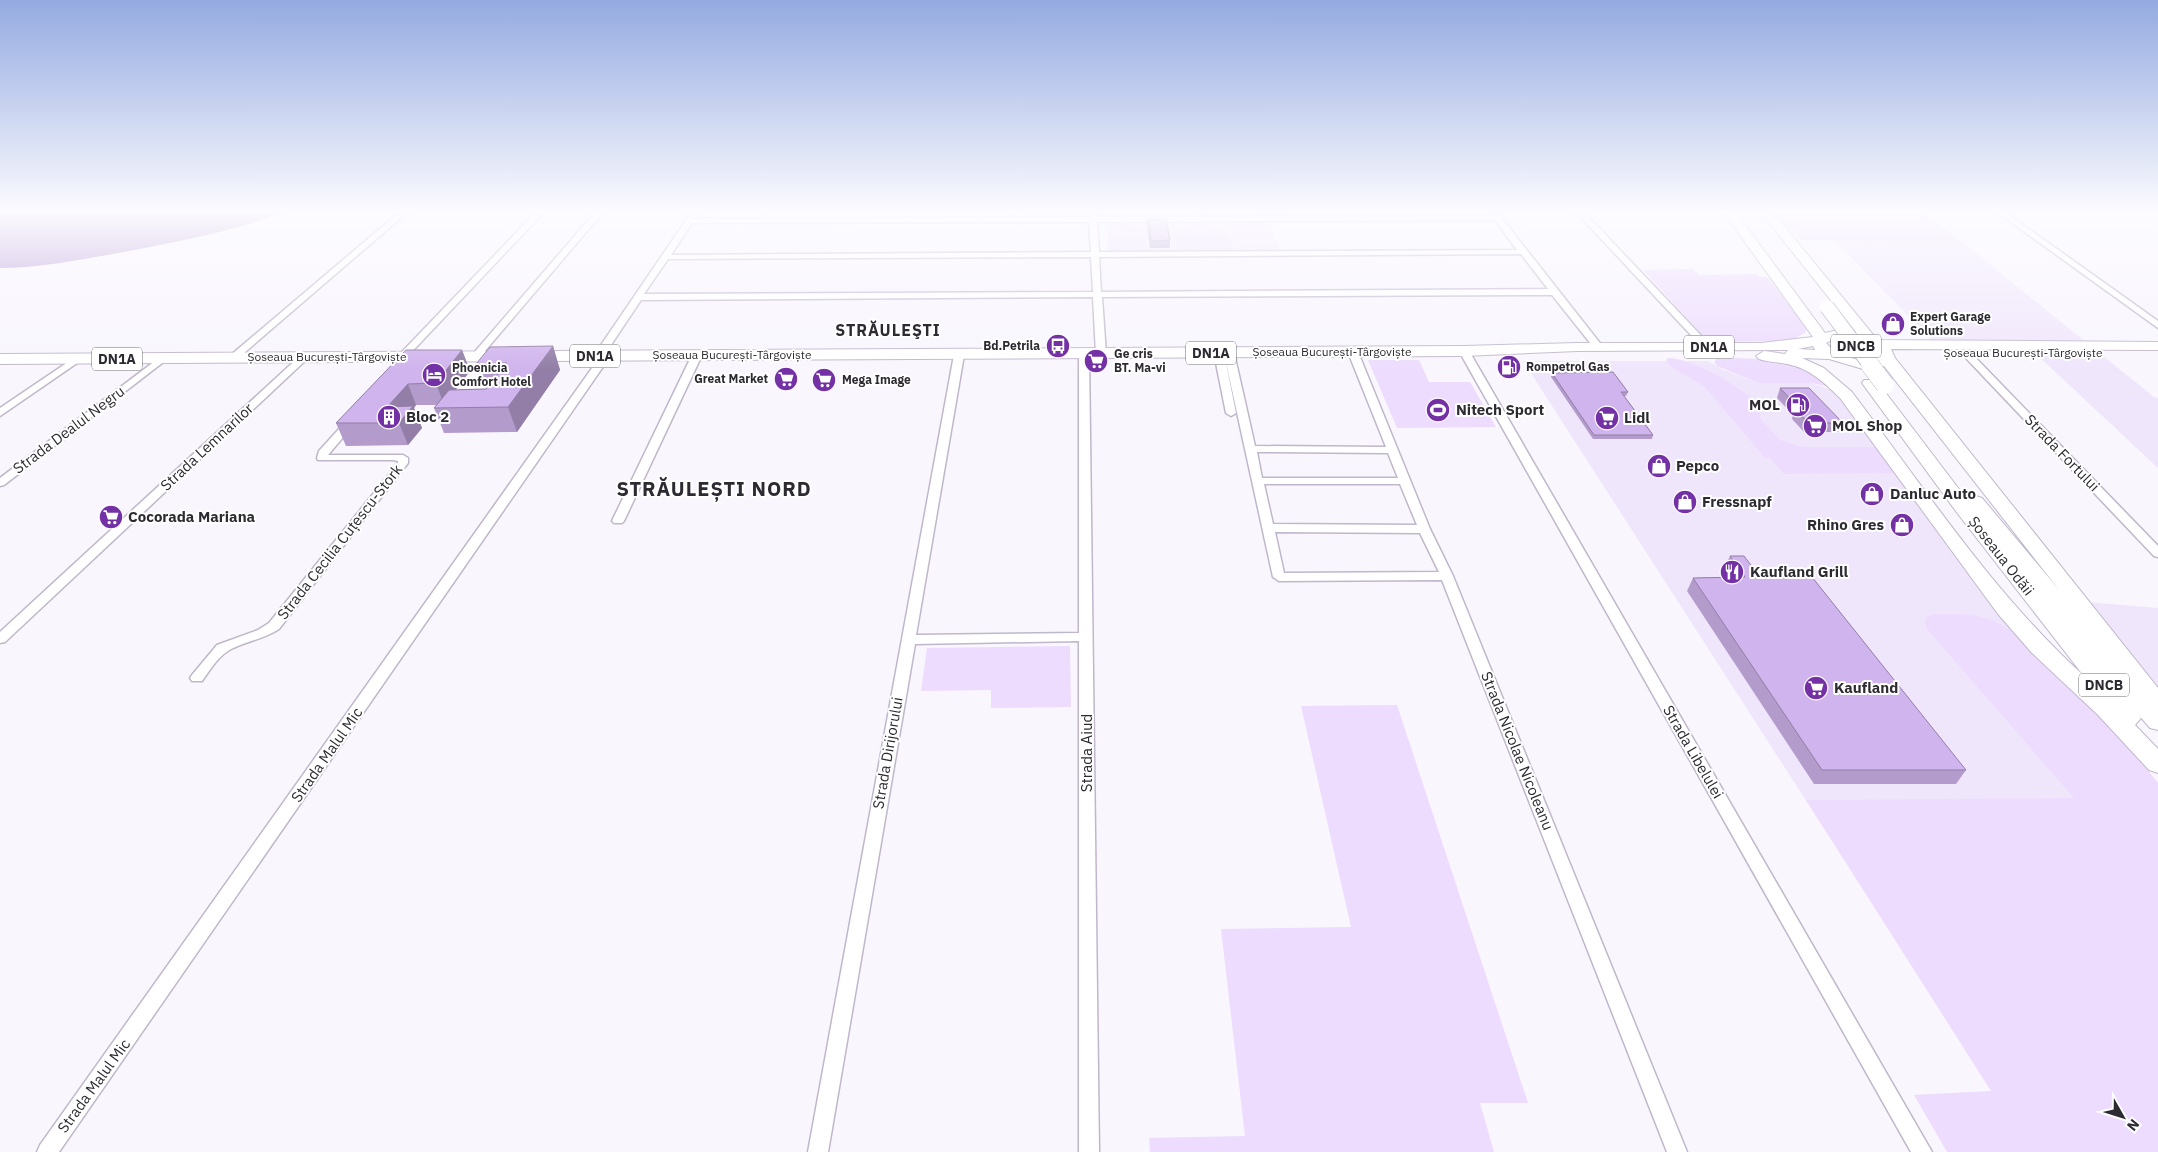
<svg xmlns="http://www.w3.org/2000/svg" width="2158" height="1152" viewBox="0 0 2158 1152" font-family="'IBM Plex Sans',sans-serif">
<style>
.built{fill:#f0e6fc}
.green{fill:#eddcfe}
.water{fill:#b69ad3}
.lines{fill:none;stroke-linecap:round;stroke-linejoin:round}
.minor-casing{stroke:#c0b7ca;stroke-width:3}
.primary-casing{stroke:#c0b7ca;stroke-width:2}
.minor{fill:#fff;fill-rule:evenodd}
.primary{fill:#fff;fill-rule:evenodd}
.primary-bridge-far1-casing{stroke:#c0b7ca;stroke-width:16;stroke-linecap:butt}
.primary-bridge-casing{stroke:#c0b7ca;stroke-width:19;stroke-linecap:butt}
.primary-bridge-far1{stroke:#fff;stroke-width:14}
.primary-bridge{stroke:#fff;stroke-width:18}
.wall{fill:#b39bcc}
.shaded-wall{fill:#927ea6}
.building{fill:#d0b4ed;stroke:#927ea6}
.labels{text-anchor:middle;stroke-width:4;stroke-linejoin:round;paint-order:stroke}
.far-poi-label{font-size:12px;font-weight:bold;fill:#2d2a31;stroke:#fff;text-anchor:start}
.far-street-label{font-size:12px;fill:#2d2a31;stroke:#fff}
.shield{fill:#fff;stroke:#6c6a6f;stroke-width:1}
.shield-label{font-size:14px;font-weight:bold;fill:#2d2a31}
.poi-label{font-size:15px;font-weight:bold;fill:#2d2a31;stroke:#fff;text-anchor:start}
.street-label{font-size:15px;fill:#2d2a31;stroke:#fff}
.far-district-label{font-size:16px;font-weight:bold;letter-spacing:1px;fill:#2d2a31;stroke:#fff}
.district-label{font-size:20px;font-weight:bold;letter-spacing:1px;fill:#2d2a31;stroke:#fff}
</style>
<rect width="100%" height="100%" fill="#f9f6fe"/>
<path class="built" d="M1269,221l11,30 -171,1 -2,-30z
M1834,240l128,2 192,155 4,1v70l-137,-128h-89z
M1523,361h185l16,9 35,13h52l23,8 324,392 -315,75z
M2087,602l71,6v81z"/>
<path class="green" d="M1769,210h149l44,32 -160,-2z
M1107,222h20v4l16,-1 2,10h-37z
M1227,231l7,20h-57l-4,-19z
M1108,238h37l2,14h-38z
M1692,269l8,6 56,-1 3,3h8l40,51 -2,5 -13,7 -11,1 -72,1 -66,-72z
M1718,357l59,3 27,6 25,21 -17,-4h-53l-42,-17 -3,-4z
M1668,358c24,0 80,31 93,51l-1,9 20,22 22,7h74l18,26 -110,1 -14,-16h-5l-60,-71 -35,-21 -4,-6z
M1368,360h51l10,22h41l26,45 -99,1z
M1934,614c33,0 47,-2 77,16l98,92 49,61v369h-211l-33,-57 77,-4 -185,-291 268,-2 -147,-169 -2,-7 2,-5z
M1070,646l1,61 -80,1v-18l-70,1 6,-43z
M1397,705l131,398h-48l14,49h-344l-1,-14 96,-2 -24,-207 130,-2 -50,-221z"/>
<path class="water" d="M0,210h289c-52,21 -110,31 -165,42 -41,7 -82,16 -124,16z"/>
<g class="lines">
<g class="minor-casing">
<path id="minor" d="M402,210h8l-173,149h-6v-4z
M538,210h8l-141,149h-6v-4z
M597,210h8l-126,148h-6v-4z
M693,210h8l-6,9 394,-2 -1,-7h8v7l395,-1 -3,-4 4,-2 8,6 103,131 -5,3 -3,-1 -43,-54 -450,2 4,57 -5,3 -5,-3 -3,-57 -452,3 -32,48 -2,13 -548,791h-22l3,-7 557,-784 2,-13zM1495,220l22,30 -418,2 -2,-30zM1089,222l2,30 -420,3 21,-32zM1521,254l27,35 -447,3 -2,-35zM1091,257l2,35 -449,2 24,-35z
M1574,210h8l128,135v4h-6z
M1994,210h8l156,111v7z
M1464,348l5,3 463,801h-21l-452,-801z
M1353,349l5,3 72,177 23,47 234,576h-20l-225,-572 -163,1 -6,-4 -49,-224 5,-3 5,3 21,93 131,1 -38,-95zM1257,452l131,1 10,25h-136zM1264,484h136l17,41 -144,-1zM1275,532l145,1 19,39 -155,1z
M1219,350l5,3 12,60 -5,3 -5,-3 -12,-60z
M1966,350l3,1 189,195v11l-4,-1 -191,-201v-4z
M1084,351l5,3 10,798h-20v-511l-164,3 -87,508h-20l146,-797 5,-3 5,3 -48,280 163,-2v-279z
M697,352l5,3 -78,166 -2,2h-8l-2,-2 80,-166z
M304,354l5,3 -2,2 -302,283 -5,1v-11l301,-277z
M163,355l3,1v4l-162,125 -4,1v-8z
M77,356l5,3 -2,2 -80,55v-8z
M351,419l5,3 -28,33h75l5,3v5l-129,166c-15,10 -32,12 -48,20 -13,7 -21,21 -29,32h-10l-2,-3 2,-3 25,-30 41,-15 11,-7 129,-160v-2l-5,-1h-75l-1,-2 2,-7 28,-31z"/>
</g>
<g class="primary-casing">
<path id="primary" d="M1722,210h12l91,123 9,-2 22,1 -97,-122h12l104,127 5,3 278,2v8l-267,-1 4,9 263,330v42l-8,-2 -13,-15 4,5 -6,7 23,24v24l-9,-3 -51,-55 -66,-62 -34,-39 -158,-216c-15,-15 -31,-30 -53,-34 -10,-2 -19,-2 -28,-5l-3,-3 8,-5 21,3 3,-4 -211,1 -113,5 -1464,8v-10l1464,-8 113,-3h184l52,-6zM1834,339c16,1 38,2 46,17 -14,11 -44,-1 -54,-13zM1813,346l2,4 -17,-1zM1802,358l27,1 34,10 21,-3 176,225 -78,-93 -6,-2 -8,5 -92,-121h-12l-2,3 96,131 125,161c-90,-82 -158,-186 -231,-283l-28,-24z"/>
</g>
<use href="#minor" class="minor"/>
<use href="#primary" class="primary"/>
<g class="primary-bridge-far1-casing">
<path id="primary-bridge-far1" d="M1827,307l44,59"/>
</g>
<g class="primary-bridge-casing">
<path id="primary-bridge" d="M1870,365l15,20"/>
</g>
<use href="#primary-bridge-far1" class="primary-bridge-far1"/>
<use href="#primary-bridge" class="primary-bridge"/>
</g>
<path class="wall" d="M1148,219l22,21v8h-20l-3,-22z
M553,346l7,24 -43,62 -73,1 -10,-25 3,-3h-21l-2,3 8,20 -14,17 -62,1 -10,-23 126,-73 8,21 -15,19 31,-1 2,-2h-3l-9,-23z
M1552,373l76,19 -2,4h-2l29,39 -1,4h-59l-42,-62z
M1780,388l63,35 -4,9h-35l-12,-13 1,-4 -16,-17z
M1730,556l30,21 206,193 -10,14h-142l-127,-193 6,-13 36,-1 -5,-7z"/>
<path class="shaded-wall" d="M553,346l7,24 -43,62 -9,-25z
M462,350l8,21 -26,34 -8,-22z
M408,384l8,21 -2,3 8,20 -14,17 -9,-22 -12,-16z"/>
<path class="building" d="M1148,219h18l4,21 -19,1z
M553,346l-45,61 -74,1 15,-18 37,-1 21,-26 -31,1 14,-17z
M406,350h56l-26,33 -28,1 -21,23 26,-1 -14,17h-63z
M1613,372l15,20h-7l32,43h-59l-42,-62z
M1780,388h29l34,35h-35l-12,-14 5,1z
M1730,556h14l16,21h52l154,193h-144l-129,-192 52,-1z"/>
<linearGradient id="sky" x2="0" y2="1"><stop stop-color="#94aae0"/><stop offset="0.57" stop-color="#fcfbff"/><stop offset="1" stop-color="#fcfbff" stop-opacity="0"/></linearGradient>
<rect width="2158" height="371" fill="url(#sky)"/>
<defs>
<g id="shop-disc" transform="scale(1.25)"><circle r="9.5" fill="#7331a5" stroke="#fff"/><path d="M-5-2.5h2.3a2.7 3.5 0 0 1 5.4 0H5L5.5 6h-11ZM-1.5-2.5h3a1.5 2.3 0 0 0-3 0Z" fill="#fff"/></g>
<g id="bus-disc" transform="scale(1.25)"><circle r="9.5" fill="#7331a5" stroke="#fff"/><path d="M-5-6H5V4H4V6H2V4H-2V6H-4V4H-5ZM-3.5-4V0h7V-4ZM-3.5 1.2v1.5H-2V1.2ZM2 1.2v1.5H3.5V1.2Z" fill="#fff"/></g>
<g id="supermarket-disc" transform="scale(1.25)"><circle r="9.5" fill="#7331a5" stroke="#fff"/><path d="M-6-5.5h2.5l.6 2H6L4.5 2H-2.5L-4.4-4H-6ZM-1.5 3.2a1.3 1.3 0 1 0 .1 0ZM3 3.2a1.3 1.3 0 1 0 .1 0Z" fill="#fff"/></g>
<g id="fuel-disc" transform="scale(1.25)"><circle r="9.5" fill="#7331a5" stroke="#fff"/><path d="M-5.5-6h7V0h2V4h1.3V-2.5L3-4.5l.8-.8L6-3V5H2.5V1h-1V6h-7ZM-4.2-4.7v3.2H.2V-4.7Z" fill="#fff"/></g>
<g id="hotel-disc" transform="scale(1.25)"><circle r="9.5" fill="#7331a5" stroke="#fff"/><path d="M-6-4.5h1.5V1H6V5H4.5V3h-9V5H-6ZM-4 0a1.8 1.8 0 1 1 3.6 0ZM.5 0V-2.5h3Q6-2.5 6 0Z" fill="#fff"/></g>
<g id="stadium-disc" transform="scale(1.25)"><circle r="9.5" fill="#7331a5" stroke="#fff"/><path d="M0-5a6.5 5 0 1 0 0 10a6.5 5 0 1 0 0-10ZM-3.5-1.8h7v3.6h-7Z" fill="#fff"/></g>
<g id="building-disc" transform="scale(1.25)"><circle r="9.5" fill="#7331a5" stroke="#fff"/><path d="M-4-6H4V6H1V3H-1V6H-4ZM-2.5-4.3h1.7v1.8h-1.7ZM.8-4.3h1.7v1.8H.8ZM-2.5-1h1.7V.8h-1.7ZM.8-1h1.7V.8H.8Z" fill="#fff"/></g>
<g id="restaurant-disc" transform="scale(1.25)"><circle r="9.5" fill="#7331a5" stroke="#fff"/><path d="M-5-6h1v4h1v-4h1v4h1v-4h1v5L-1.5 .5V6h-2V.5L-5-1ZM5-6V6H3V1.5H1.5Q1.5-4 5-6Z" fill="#fff"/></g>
</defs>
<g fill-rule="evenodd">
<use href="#shop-disc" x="1893" y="324"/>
<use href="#bus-disc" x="1058" y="346"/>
<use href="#supermarket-disc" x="1096" y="361"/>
<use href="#fuel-disc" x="1509" y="367"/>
<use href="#hotel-disc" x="434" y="375"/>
<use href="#supermarket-disc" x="786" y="379"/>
<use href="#supermarket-disc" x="824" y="380"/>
<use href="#fuel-disc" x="1798" y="405"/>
<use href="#stadium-disc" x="1438" y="410"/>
<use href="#building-disc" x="389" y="417"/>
<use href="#supermarket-disc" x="1607" y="418"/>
<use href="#supermarket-disc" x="1815" y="426"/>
<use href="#shop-disc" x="1659" y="466"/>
<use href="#shop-disc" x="1872" y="494"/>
<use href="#shop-disc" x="1685" y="502"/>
<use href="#supermarket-disc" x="111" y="517"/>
<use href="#shop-disc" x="1902" y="525"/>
<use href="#restaurant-disc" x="1732" y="572"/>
<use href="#supermarket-disc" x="1816" y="688"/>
</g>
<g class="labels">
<g class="far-poi-label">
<text x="1910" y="321">Expert Garage<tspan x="1910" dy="14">Solutions</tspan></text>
<text x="1040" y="350" text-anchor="end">Bd.Petrila</text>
<text x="1114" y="358">Ge cris<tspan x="1114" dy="14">BT. Ma-vi</tspan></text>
<text x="1526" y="371">Rompetrol Gas</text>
<text x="452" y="372">Phoenicia<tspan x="452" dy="14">Comfort Hotel</tspan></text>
<text x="768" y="383" text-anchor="end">Great Market</text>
<text x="842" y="384">Mega Image</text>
</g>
<g class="far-street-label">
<text x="1332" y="356">Șoseaua București-Târgoviște</text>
<text x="2023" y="357">Șoseaua București-Târgoviște</text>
<text x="732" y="359">Șoseaua București-Târgoviște</text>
<text x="327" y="361">Șoseaua București-Târgoviște</text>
</g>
<g class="shield">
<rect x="1831" y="334.5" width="50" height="23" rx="4"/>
<rect x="1684" y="335.5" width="50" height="23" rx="4"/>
<rect x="1186" y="341.5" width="50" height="23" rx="4"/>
<rect x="570" y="344.5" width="50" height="23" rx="4"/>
<rect x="92" y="347.5" width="50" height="23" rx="4"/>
<rect x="2079" y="673.5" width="50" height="23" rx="4"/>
</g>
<g class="shield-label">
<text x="1856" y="351">DNCB</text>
<text x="1709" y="352">DN1A</text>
<text x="1211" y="358">DN1A</text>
<text x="595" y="361">DN1A</text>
<text x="117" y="364">DN1A</text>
<text x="2104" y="690">DNCB</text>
</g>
<g class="poi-label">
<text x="1780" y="410" text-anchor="end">MOL</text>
<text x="1456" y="415">Nitech Sport</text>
<text x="406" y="422">Bloc 2</text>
<text x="1624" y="423">Lidl</text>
<text x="1832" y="431">MOL Shop</text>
<text x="1676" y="471">Pepco</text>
<text x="1890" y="499">Danluc Auto</text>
<text x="1702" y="507">Fressnapf</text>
<text x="128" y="522">Cocorada Mariana</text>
<text x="1884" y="530" text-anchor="end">Rhino Gres</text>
<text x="1750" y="577">Kaufland Grill</text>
<text x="1834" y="693">Kaufland</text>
</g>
<g class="street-label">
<text transform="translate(69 430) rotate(-37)" y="5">Strada Dealul Negru</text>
<text transform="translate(207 447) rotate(-43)" y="5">Strada Lemnarilor</text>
<text transform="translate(2062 453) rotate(46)" y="5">Strada Fortului</text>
<text transform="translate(340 542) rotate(-52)" y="5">Strada Cecilia Cuțescu-Stork</text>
<text transform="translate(2001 556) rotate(52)" y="5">Șoseaua Odăii</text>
<text transform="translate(1517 751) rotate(68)" y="5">Strada Nicolae Nicoleanu</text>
<text transform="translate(1693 752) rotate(60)" y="5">Strada Libelulei</text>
<text transform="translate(888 753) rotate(-80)" y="5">Strada Dirijorului</text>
<text transform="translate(1087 753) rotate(-90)" y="5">Strada Aiud</text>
<text transform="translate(327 755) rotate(-55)" y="5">Strada Malul Mic</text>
<text transform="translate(94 1086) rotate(-54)" y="5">Strada Malul Mic</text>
</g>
<g class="far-district-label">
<text x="888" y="336">STRĂULEŞTI</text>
</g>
<g class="district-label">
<text x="714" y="496">STRĂULEȘTI NORD</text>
</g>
</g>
<g transform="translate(2123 1117) rotate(129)" stroke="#ffffff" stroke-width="4" paint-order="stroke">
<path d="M0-4L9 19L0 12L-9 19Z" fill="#2d2a31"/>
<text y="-8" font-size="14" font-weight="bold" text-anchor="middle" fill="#2d2a31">N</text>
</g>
</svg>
